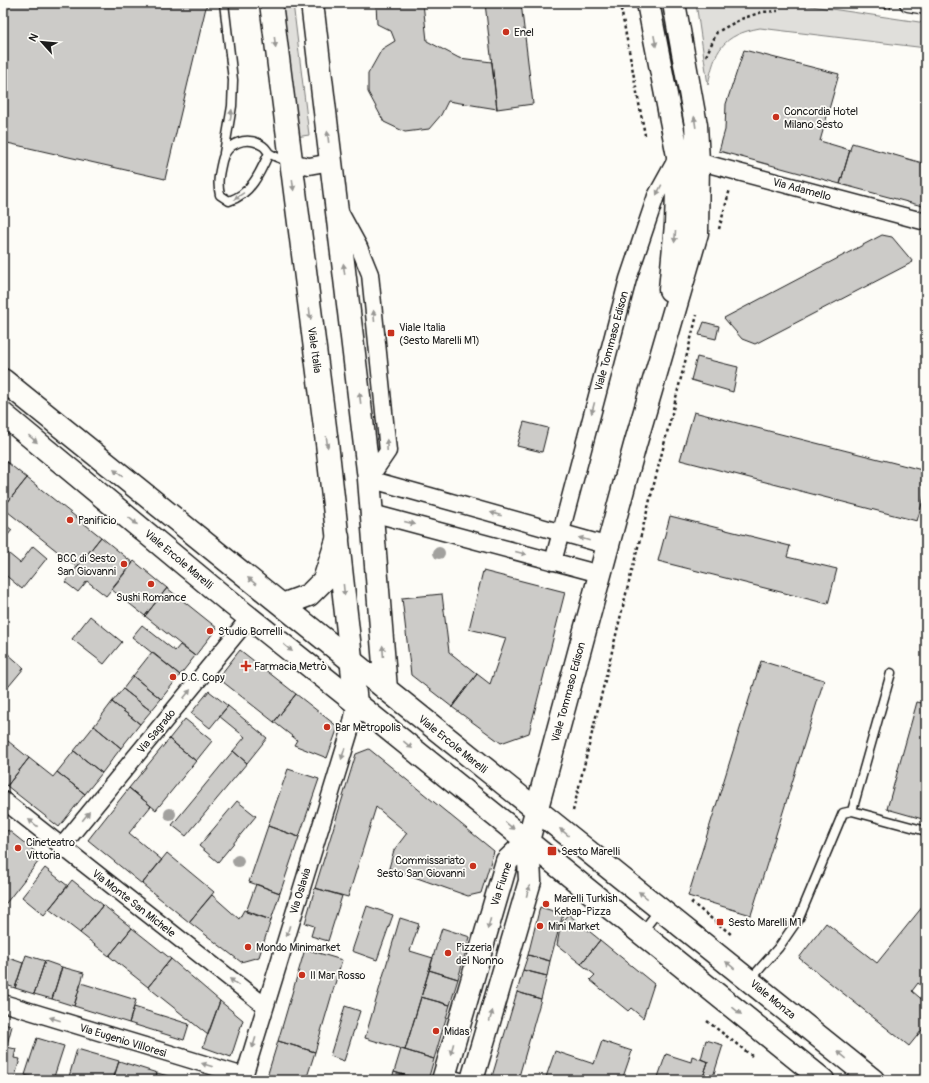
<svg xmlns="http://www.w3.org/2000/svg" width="929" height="1083" viewBox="0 0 929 1083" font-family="Pangolin,sans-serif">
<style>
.green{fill:#e0dfdb;stroke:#7e7e7c}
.building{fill:#cccbc8;stroke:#1c1c1c}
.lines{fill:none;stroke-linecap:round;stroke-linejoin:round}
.lane-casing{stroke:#1c1c1c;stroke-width:11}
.street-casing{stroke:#1c1c1c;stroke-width:19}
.secondary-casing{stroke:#1c1c1c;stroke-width:25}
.primary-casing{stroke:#1c1c1c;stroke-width:25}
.path{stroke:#1c1c1c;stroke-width:2.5;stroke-dasharray:3 3;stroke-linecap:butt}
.lane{stroke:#fdfcf7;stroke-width:8}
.street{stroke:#fdfcf7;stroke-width:16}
.secondary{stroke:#fdfcf7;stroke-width:22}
.primary{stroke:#fdfcf7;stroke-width:22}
.tree{fill:#a2a19e}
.oneway{fill:#989794}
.poi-dot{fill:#c8321e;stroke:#fdfcf7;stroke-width:1.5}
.labels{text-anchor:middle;stroke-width:3.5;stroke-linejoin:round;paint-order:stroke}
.poi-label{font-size:11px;fill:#1c1c1c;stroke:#fdfcf7;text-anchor:start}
.street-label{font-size:11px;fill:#1c1c1c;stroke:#fdfcf7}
</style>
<rect width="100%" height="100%" fill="#fdfcf7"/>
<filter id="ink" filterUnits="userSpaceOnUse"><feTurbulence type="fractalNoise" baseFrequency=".025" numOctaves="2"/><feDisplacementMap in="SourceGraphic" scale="8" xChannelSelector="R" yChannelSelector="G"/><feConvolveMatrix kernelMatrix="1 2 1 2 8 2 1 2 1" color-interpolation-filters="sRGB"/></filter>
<g filter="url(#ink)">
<path class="green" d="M279,3h14l16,132 -13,2z
M696,3h95l135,20v25l-166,-20c-38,7 -45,22 -52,57z"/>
<path class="building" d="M3,3h204l-42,176 -162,-37z
M376,3h47l4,38 32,17 33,4 5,47 -49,-8 -7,14 -12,14 -24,3 -21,-10 -16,-30v-18l14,-25 13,-8 -4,-10 -14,-7z
M485,3h36l12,101 -36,5z
M744,50l95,24 -19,67 30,9 -10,34 -121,-33 6,-21 1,-26z
M852,143l74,21v43l-86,-23z
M882,235l10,2 21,25 -158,82 -13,-5 -18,-21z
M704,322l15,4 -3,13 -17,-4z
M697,357l41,10 -5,25 -42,-12z
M694,412l232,59v19l-9,31 -237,-61z
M524,422l24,6 -6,24 -25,-6z
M3,459l24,19 -24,30z
M27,478l74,59 -24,30 -74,-59z
M670,516l120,30 -3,11 50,12 -9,35 -170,-43z
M3,523l9,7 -9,11z
M101,537l32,26 -27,33 -19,-15 -9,11 -13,-10z
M33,546l14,12 -25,31 -19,-16v-24l17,14z
M134,561l33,27 -22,28 -34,-27z
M483,571l82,21 -36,141 -28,10 -49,-36 25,-33 13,10 16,-46 -37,-9z
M167,588l50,40 -22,28 -50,-40z
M442,594l7,58 28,22 -25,33 -41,-32 -9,-77z
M90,616l32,26 -18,22 -32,-25z
M142,625l33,26 5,-6 15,11 -15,19 -48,-38z
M240,650l56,44 -22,28 -56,-44z
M152,652l28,23 -19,24 -28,-23z
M7,653l17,15 -20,24 -1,-34z
M761,661l63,19 -73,235 -63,-19z
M133,676l28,23 -10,12 -28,-22z
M123,689l28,22 -11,13 -28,-22z
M209,691l19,15 -18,22 -19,-15z
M296,694l42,33 -11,31 -33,-13 3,-5 -23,-18z
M112,702l28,22 -19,24 -27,-22z
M917,702l9,2v116l-39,-11z
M228,706l39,32 -20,25 -14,-12 12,-14 -26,-21z
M185,719l27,22 -16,20 -27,-22z
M94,726l27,22 -19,25 -28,-22z
M3,737l26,21 -22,28 -4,-4z
M169,739l27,22 -40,49 -27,-22z
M369,749l125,102 -13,42 -13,3 -79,-28 5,-18 13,-17 -31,-26 -28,90 -33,-9 41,-134z
M74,751l28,22 -17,21 -28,-22z
M233,751l14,12 -61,73 -14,-11z
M29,758l24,19 4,-5 28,22 -26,33 -52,-41z
M288,769l31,10 -20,58 -31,-11z
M129,788l22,18 -22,27 33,27 -20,24 -54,-44z
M237,801l19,15 -38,46 -19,-16z
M268,826l31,11 -19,56 -31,-11z
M8,830l34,27 -39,50v-71z
M167,853l47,39 -25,30 -47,-38z
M45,868l23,18 -24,29 -22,-18z
M72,880l31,25 -23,28 -31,-24z
M256,884l24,9 -9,27 -25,-8z
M315,888l27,8 -14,45 -17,-5 3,-10 -9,-3z
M212,895l27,24 5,-9 27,10 -12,37 -18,5 -52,-40z
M103,905l29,23 -23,28 -29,-23z
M367,906l26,9 -16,45 -25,-9z
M923,906l3,2v81l-8,-6 -6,8 14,12v22l-17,21 -110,-88 27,-35 51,40z
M540,907l23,7 -13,47 -22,-6z
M568,914l32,26 -19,24 -24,-19 4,-22z
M400,918l19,6 -9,27 23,7 -28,92 -40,-12z
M132,928l39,31 -23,28 -39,-31z
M442,928l28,9 -12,42 -29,-9z
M600,940l54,44 -11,34 -12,-10 -3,3 -38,-31 5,-5 -14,-11z
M305,949l37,11 -27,92 -37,-11z
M26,955l19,6 -11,33 -19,-6z
M528,955l22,6 -3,15 -24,-6z
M3,956l20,7 -8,25 -12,-4z
M171,959l49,42 -12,34 -60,-48z
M45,961l17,6 -10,32 -18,-5z
M62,967l22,6 -10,33 -22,-7z
M429,970l29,9 -8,26 -29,-8z
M523,970l24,6 -6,23 -24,-7z
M81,983l55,17 -7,23 -55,-17z
M517,992l24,7 -23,81h-27z
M421,997l29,8 -16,54 -29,-9z
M220,1001l23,19 -12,37 -28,-10z
M345,1006l15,5 -16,50 -14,-5z
M134,1007l55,17 -5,16 -55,-17z
M3,1024l9,2 -9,33z
M37,1038l27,8 -11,34h-10l-18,-5z
M706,1040l17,5 -11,35 -9,-3 5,-15 -7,-3z
M278,1041l37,11 -9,28h-40z
M602,1041l30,10 -10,29h-77l10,-29 39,13z
M6,1047l10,2 -2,9 6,1 -6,21h-11v-21z
M77,1049l42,12 -6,19h-45z
M401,1049l33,10 -6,21h-7l-27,-8z
M666,1054l25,8 1,-6 16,6 -6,18h-45z
M119,1061l38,12 -2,7h-42z
M394,1072l27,8h-30z
M157,1073l26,7h-28z"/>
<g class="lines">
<g class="lane-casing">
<path id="lane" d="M224,153l8,-47 1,-26 -9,-77
M269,153c-9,20 -18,41 -40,48l-9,-6c-3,-12 -1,-21 2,-34 4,-18 25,-26 41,-15 3,2 4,5 6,7 5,4 14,6 20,9
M852,811l39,-138
M641,933l19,-24
M750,980l29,-33 20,-29 44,-105 9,-2 74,20
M447,1073l24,7"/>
</g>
<g class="street-casing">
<path id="street" d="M908,3l18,3
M290,162l19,4 22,-4
M340,212l19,35 11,27 18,177 -19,28 240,67
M372,513l228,61
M553,562l75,-283 28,-83 22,-40 248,66
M3,800l262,206
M62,846l188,-229
M3,1003l241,73
M243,1080l107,-349 6,-28"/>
</g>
<g class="secondary-casing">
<path id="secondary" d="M648,3l30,153 -2,68 -6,66
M3,380l383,309
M3,414l229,190 124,99
M282,605l27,-10 15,-15 14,-43
M443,1080l64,-219 21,-20
M472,1080l58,-199 -2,-40 107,-396 62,-212 1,-72 -2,-36 -22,-122"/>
</g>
<g class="primary-casing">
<path id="primary" d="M271,3l56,440 29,260 467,377
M312,3l57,476 17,210
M386,689l487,391"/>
</g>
<path class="path" d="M620,3l25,132
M854,3l37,5
M706,56l11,-24 24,-13 21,-7 16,-1
M719,229l11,-40
M573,811l53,-217 71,-279
M691,902l41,33
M707,1021l45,35"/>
<use href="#lane" class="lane"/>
<use href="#street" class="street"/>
<use href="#secondary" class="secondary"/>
<use href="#primary" class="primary"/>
</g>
<g class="tree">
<circle cx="439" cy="553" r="6"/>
<circle cx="170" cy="814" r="6"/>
<circle cx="238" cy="861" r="6"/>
</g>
<defs><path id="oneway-solid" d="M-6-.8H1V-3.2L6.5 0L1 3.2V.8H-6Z"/></defs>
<g class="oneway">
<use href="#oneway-solid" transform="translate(655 41) rotate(79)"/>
<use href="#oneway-solid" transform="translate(275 42) rotate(83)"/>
<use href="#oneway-solid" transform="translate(231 115) rotate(-81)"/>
<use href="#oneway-solid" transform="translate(695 122) rotate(-98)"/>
<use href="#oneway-solid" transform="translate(328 137) rotate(-97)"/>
<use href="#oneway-solid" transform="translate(293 185) rotate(83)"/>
<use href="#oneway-solid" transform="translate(659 190) rotate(117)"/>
<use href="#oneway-solid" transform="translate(239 196) rotate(146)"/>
<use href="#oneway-solid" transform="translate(675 237) rotate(95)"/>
<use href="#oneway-solid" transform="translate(344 269) rotate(-97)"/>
<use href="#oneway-solid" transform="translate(310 314) rotate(83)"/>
<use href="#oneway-solid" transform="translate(374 316) rotate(-95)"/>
<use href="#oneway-solid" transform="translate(360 398) rotate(-97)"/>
<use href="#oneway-solid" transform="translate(593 408) rotate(105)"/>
<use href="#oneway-solid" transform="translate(33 439) rotate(40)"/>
<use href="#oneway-solid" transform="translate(327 442) rotate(83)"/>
<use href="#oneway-solid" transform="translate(387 445) rotate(-92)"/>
<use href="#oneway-solid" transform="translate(118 473) rotate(-141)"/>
<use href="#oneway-solid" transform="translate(496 514) rotate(-164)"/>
<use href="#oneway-solid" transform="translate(133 521) rotate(40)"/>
<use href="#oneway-solid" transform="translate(410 523) rotate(15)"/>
<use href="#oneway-solid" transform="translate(584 539) rotate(-164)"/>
<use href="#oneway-solid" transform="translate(521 553) rotate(15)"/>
<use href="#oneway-solid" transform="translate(252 581) rotate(-141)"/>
<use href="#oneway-solid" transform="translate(344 590) rotate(84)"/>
<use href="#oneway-solid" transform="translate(288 648) rotate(39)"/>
<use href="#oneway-solid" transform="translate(383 651) rotate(-94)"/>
<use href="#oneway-solid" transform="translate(187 694) rotate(-51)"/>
<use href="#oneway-solid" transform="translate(408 745) rotate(39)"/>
<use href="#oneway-solid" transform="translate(343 754) rotate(107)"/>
<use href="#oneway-solid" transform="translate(86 816) rotate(-51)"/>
<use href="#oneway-solid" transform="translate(33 823) rotate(-142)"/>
<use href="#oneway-solid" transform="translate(510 826) rotate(39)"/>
<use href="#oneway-solid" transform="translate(564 832) rotate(-141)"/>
<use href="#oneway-solid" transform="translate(528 891) rotate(-74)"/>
<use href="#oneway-solid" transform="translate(643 895) rotate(-142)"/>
<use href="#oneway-solid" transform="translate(489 924) rotate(106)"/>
<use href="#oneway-solid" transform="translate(288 931) rotate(107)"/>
<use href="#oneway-solid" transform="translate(730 965) rotate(-141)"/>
<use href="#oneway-solid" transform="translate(234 982) rotate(-142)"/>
<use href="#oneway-solid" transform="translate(737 1011) rotate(39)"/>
<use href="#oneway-solid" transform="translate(491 1016) rotate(-74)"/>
<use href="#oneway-solid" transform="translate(55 1019) rotate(-163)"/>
<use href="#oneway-solid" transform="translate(254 1043) rotate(107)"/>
<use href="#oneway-solid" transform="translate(452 1049) rotate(106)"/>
<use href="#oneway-solid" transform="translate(842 1055) rotate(-141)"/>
<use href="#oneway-solid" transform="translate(207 1065) rotate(-163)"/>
</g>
</g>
<g class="poi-dot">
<circle cx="506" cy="32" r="4"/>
<circle cx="776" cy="117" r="4"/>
<rect x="387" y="329" width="8" height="8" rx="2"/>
<circle cx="70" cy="520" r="4"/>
<circle cx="124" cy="564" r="4"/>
<circle cx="151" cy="584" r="4"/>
<circle cx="210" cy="631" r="4"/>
<path d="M244 660h4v4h4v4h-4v4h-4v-4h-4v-4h4z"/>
<circle cx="173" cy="677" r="4"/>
<circle cx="327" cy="727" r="4"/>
<circle cx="18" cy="848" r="4"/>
<rect x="547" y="846" width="10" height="10" rx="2"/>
<circle cx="473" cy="866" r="4"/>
<circle cx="546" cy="904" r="4"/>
<rect x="716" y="918" width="8" height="8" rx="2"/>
<circle cx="540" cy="926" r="4"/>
<circle cx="248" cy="947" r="4"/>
<circle cx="448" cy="953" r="4"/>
<circle cx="302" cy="975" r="4"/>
<circle cx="436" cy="1031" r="4"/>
</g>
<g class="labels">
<g class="poi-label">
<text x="514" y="36">Enel</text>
<text x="784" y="115">Concordia Hotel<tspan x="784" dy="13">Milano Sesto</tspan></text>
<text x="399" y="331">Viale Italia<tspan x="399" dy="13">(Sesto Marelli M1)</tspan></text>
<text x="78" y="524">Panificio</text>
<text x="116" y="562" text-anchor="end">BCC di Sesto<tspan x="116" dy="13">San Giovanni</tspan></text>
<text x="151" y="601" text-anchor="middle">Sushi Romance</text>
<text x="218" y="635">Studio Borrelli</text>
<text x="254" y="670">Farmacia Metrò</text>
<text x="181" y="681">D.C. Copy</text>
<text x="335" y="731">Bar Metropolis</text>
<text x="26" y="846">Cineteatro<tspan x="26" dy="13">Vittoria</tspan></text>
<text x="561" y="855">Sesto Marelli</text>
<text x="465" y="864" text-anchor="end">Commissariato<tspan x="465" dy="13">Sesto San Giovanni</tspan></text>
<text x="554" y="902">Marelli Turkish<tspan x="554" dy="13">Kebap-Pizza</tspan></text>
<text x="728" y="926">Sesto Marelli M1</text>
<text x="548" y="930">Mini Market</text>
<text x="256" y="951">Mondo Minimarket</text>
<text x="456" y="951">Pizzeria<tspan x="456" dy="13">del Nonno</tspan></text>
<text x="310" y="979">Il Mar Rosso</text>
<text x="444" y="1035">Midas</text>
</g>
<g class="street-label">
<text transform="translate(802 189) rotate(15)" y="4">Via Adamello</text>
<text transform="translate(611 341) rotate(-75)" y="4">Viale Tommaso Edison</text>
<text transform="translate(315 350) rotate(82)" y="4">Viale Italia</text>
<text transform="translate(179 559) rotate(40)" y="4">Viale Ercole Marelli</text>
<text transform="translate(568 692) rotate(-75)" y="4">Viale Tommaso Edison</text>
<text transform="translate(156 731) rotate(-51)" y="4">Via Sagrado</text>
<text transform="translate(453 744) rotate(39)" y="4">Viale Ercole Marelli</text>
<text transform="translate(501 884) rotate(-72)" y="4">Via Fiume</text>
<text transform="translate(300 891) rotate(-73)" y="4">Via Oslavia</text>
<text transform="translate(134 903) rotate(38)" y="4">Via Monte San Michele</text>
<text transform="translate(773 999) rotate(39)" y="4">Viale Monza</text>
<text transform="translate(123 1040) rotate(17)" y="4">Via Eugenio Villoresi</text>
</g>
</g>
<rect width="929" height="1083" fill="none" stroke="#fdfcf7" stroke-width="16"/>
<rect x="8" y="8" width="913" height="1067" fill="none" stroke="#1c1c1c" stroke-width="1.5" filter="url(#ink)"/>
<g transform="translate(42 42) rotate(297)" stroke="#fdfcf7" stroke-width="3" paint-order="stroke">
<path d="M0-3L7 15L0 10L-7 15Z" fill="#1c1c1c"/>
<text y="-6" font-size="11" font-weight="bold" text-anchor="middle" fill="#1c1c1c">N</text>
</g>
</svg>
